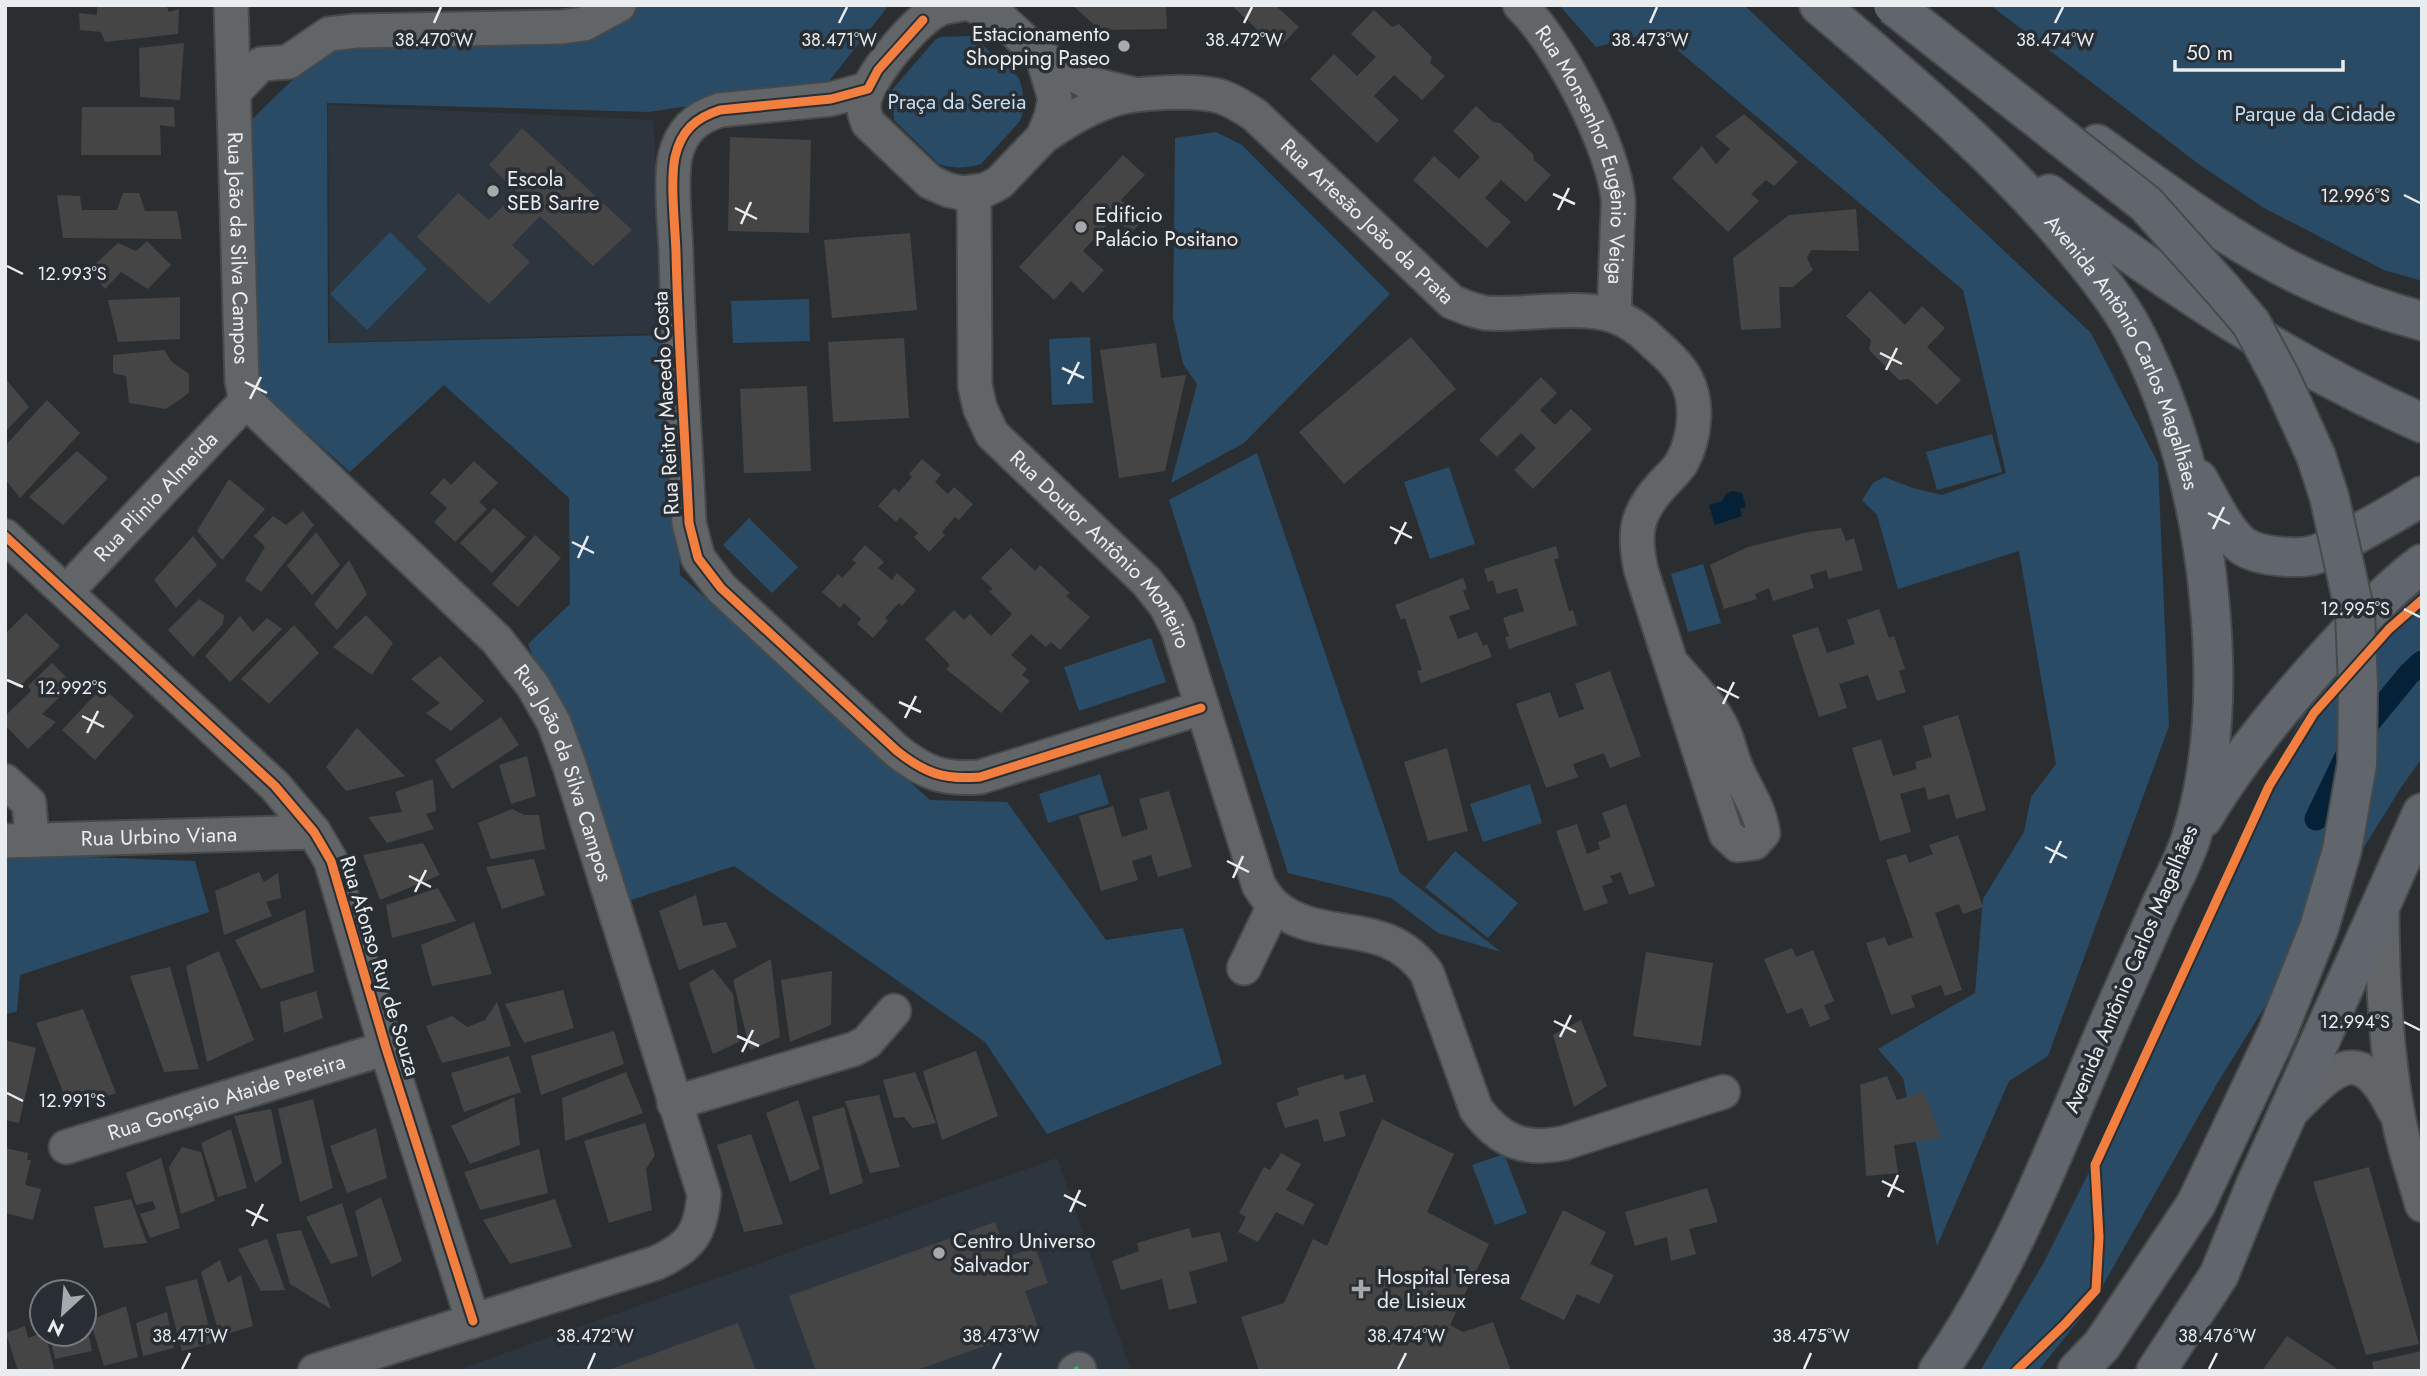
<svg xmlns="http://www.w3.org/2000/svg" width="2427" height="1376" viewBox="0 0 2427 1376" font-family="Jost,sans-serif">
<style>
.built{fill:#2d363f}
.green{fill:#294b66}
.water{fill:#042138}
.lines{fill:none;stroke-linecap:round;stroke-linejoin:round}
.canal{stroke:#042138;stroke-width:23}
.building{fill:#454545}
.minor-casing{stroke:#474a4b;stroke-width:37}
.major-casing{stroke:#474a4b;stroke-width:42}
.minor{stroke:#626567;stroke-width:33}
.major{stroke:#61666c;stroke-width:38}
.major-bridge-casing{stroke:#474a4b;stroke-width:42;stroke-linecap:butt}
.major-bridge{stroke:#61666c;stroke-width:38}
.quiet{stroke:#33b770;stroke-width:7;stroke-dasharray:14 7;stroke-linecap:butt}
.cycleway-casing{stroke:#282e33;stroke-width:13}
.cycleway{stroke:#f27e40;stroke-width:9}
.ticks{fill:none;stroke:#e9edf0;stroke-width:2.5}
.poi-dot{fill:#a6aaad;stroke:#282e33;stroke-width:2.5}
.labels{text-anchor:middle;stroke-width:7;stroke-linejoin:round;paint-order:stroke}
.poi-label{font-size:21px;fill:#e9edf0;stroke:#282e33;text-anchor:start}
.park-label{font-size:21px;fill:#c4def5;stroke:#282e33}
.street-label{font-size:21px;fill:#e9edf0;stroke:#282e33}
.ticks-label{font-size:18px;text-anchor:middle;fill:#e9edf0;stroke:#282e33;stroke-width:7;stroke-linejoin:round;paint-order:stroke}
</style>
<rect width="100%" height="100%" fill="#2b2e30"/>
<path class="built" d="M328,105l325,15 14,213 -337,9z
M1057,1158l74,213h-678l4,-1z"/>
<path class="green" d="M630,5h259l-63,80 -177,27 -322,-9 1,240 340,-8 12,240 250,225 77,2 99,138 77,-12 39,136 -175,70 -62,-92 -251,-176 -109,36 -97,-258 42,-40 -1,-106 -125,-113 -94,87 -95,-85 -9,-262 73,-71 27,-13 259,-8z
M1559,5h185l347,328 67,130 11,263 -121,330 -39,25 -72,165 -34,-168 -25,-29 97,-56 8,-94 41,-67 7,-35 25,-33 -37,-213 -121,38 -21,-74 -15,-15 11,-17 11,-6 29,11 29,7 64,-22 -43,-183 -307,-258 -60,15z
M1990,5h432v276l-38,-11 -120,-62 -64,-43z
M970,36l7,4 41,37c6,11 7,32 2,44l-39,43c-11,4 -32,5 -42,0l-45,-44 -2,-30 43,-50 5,-3z
M1216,132l26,13 148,149 -146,149 -73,40 26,-99 -14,-20 -10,-46 2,-180z
M390,232l37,37 -60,61 -37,-36z
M809,299l1,42 -77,2 -2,-42z
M1090,337l3,66 -41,2 -3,-66z
M1992,434l10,38 -65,18 -11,-38z
M1257,453l143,420 101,79 -63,-19 -47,-35 -103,-25 -119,-373z
M1449,467l26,77 -45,15 -26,-77z
M749,518l49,49 -26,26 -49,-48z
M1703,564l18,59 -33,9 -17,-58z
M2422,586v172l-20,28 -184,296 -124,219 -56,70h-58l64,-109 139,-278 52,-140 69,-131 94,-106z
M1151,638l15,44 -87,29 -15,-44z
M1100,774l9,30 -61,19 -9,-29z
M1530,784l12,39 -59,19 -13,-38z
M1455,851l63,52 -30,35 -63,-51z
M5,854l190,7 14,51 -189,63 -3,36 -12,4z
M1504,1154l23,59 -32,12 -23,-60z"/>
<path class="water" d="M1733,491l9,2 4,14 -6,2 2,7 -27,9 -6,-20 13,-4 5,-8z"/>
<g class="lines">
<path class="canal" d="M2316,819l37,-77 56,-68 13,-12"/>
</g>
<path class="building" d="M97,5h69l3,7 10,-3 -1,25 -73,8 -4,-10 -21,-2 -1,-17 18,2z
M1072,5h94l1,24 -67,1z
M1231,5h44l24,22 -21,22z
M1374,10l18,17 7,-3 33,33 -2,6 15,13 -23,24 -28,-25 -20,21 25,24 -22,23 -67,-64 24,-25 23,22 19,-19 -25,-23z
M184,43l-4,57 -40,-3 -1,-49z
M1476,106l17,16 7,1 33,31 1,6 17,15 -25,27 -25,-22 -16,18 26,24 -24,26 -74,-68 21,-24 25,23 21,-22 -27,-26z
M82,107h92l1,20 -15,-2 1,30h-80z
M1744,114l54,48 -24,24 -8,-6 -15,14 8,7 -31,31 -56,-54 30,-32 14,18 14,-15 -15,-13z
M522,128l110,102 -39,36 -53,-50 -28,29 18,17 -41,42 -72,-67 41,-44 31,27 28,-28 -28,-27z
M730,137l81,3 -2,93 -81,-2z
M1123,155l22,20 -24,25 22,20 -12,13 -17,-16 -31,34 21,19 -21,23 -12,-12 -17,19 -35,-33z
M123,193h16l6,18h32l5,28 -119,-1 -6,-43 23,1 2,14h35z
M1856,209l3,42 -48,-1 -4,8 6,12 -20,17h-14l2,41 -40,2 -8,-72 56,-43z
M910,233l7,77 -85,8 -8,-78z
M147,241l24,24 -23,24 -27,-17 -16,17 -16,-19 29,-27 18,8z
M1870,291l35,34 17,-19 23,22 -18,19 34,33 -24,25 -28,-26 -10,1 -30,-30 2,-10 -25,-24z
M180,297v42l-62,3 -10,-42z
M1411,337l45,52 -112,95 -45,-52z
M904,338l5,80 -76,4 -5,-80z
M1156,343l5,35 25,-3 -21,96 -46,7 -19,-128z
M164,350l8,12 17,12v19l-23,16 -37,-6 -3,-27 -13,-3v-18z
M1541,377l16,16 -17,17 15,15 16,-16 21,20 -59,60 -19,-19 22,-22 -15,-15 -24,24 -18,-17z
M5,378l24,29 -24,25z
M807,386l4,85 -67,2 -4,-84z
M47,400l33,33 -60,65 -15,-19v-33z
M77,451l31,27 -45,47 -34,-28z
M922,459l19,16 -6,7 13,12 6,-7 19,17 -14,16 -4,-3 -13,15 3,3 -16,17 -15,-15 4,-4 -18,-16 -4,5 -18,-16 16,-18 5,4 13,-15 -3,-3z
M474,461l24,22 -19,19 8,7 -32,33 -21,-20 13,-14 -17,-15 14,-15 7,7z
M229,479l36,30 -43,51 -25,-29z
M494,508l32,29 -34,36 -32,-30z
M303,511l11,14 -53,67 -16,-12 20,-33 -11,-11 19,-20 13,9z
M1841,528l5,13 8,-3 9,32 -34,9 -3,-9 -16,5 4,13 -41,13 -4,-13 -14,6 2,5 -33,10 -14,-44 38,-18 60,-15z
M316,532l24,33 -28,30 -25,-29z
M535,535l26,23 -43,49 -26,-23z
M193,536l24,29 -41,43 -22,-28z
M865,545l19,17 -6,6 14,12 5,-7 19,17 -14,16 -3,-3 -14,15 3,3 -15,17 -16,-14 4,-5 -17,-16 -4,5 -18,-16 16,-18 4,4 14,-15 -4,-3z
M1556,546l3,12 -5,1 15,52 4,-1 4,15 -68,24 -4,-12 4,-1 -6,-18 21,-7 -7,-23 -20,6 -4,-14 -5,2 -4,-13z
M1011,548l24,23 5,-6 30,28 -4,3 24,21 -30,33 -9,-8 -5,5 -15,-13 -20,21 16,14 -5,6 8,6 -29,32 -55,-44 4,-4 -25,-26 29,-29 10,10 6,-6 21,22 21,-22 -23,-23 4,-2 -12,-11z
M349,560l18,34 -30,36 -23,-26z
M1463,578l4,11 -4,2 7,18 -21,7 9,23 19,-7 6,14 4,-2 5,13 -71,26 -4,-12 5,-1 -17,-52 -4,2 -6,-15z
M199,599l25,16 -1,9 -30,33 -25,-27z
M1879,609l10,29 5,-2 11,33 -6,2 7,21 -29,9 -9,-26 -29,9 8,24 -28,9 -27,-82 26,-8 9,26 28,-9 -8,-24z
M26,613l34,33 -42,42 -13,-13v-41z
M366,615l27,28 -21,32 -39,-28z
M240,616l13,16 14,-14 15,11 -52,53 -25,-26z
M294,625l25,28 -50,51 -28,-25z
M440,656l44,45 -33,30 -25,-18 14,-10 -29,-24z
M52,663l21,21 -31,30 14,8 -28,27 -23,-24v-9l26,-25 -3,-5z
M1610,671l31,85 -31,12 -6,-15 -31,11 5,13 -32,11 -30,-84 34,-12 9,26 25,-9 -9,-25z
M102,687l32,29 -39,44 -33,-30z
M1958,715l28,95 -30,9 -7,-25 -21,6 -3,-13 -25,7 11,38 -31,9 -28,-93 29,-9 12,37 24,-7 -2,-7 17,-5 -9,-31z
M501,717l18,28 -67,44 -17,-29z
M357,728l48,48 -59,15 -20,-24z
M1447,748l21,83 -40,10 -24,-79z
M527,756l9,40 -25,8 -12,-39z
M433,779l3,32 -10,3 8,15 -47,14 -19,-26 34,-5 -7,-20z
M1169,791l23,76 -34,10 -7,-22 -19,6 6,19 -37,11 -22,-75 34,-10 9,31 26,-8 -9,-30z
M1626,804l29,82 -26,9 -8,-23 -11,4 3,6 -11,4 6,17 -24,8 -28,-80 21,-7 10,30 13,-5 -2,-7 13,-5 -9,-24z
M512,809l12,6h15l6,34 -54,10 -13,-36z
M1958,835l25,72 -20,7 -4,-10 -24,9 27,77 -17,6 -4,-11 -30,11 4,11 -24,8 -25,-72 19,-6 3,9 25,-9 -27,-77 20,-6 3,9 24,-9 -4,-9z
M423,843l17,32 -60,25 -17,-45z
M534,859l11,36 -43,14 -16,-42z
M259,872l5,10 14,-9 3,25 -15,4 6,14 -48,19 -9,-44z
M438,888l18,33 -64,17 -6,-33z
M696,895l7,31 23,-4 11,25 -58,23 -20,-59z
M305,910l9,62 -53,17 -26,-49z
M474,922l18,52 -60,12 -11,-41z
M1792,948l4,9 17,-7 21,51 -10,4 6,14 -20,8 -8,-19 -15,6 -23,-55z
M219,951l35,89 -47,22 -21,-96z
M1646,952l67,11 -12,83 -68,-10z
M771,959l9,78 -30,13 -17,-70z
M170,967l29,102 -35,3 -34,-96z
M713,969l20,25 6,48 -26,12 -24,-71z
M832,971l-1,54 -41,17 -9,-62z
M563,990l11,38 -50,15 -19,-39z
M316,991l7,27 -39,15 -4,-31z
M497,1002l14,44 -69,17 -16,-37 26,-10 15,11 18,-7z
M83,1009l33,84 -46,17 -34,-87z
M1581,1020l26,66 -33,21 -21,-72z
M614,1031l10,33 -83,31 -10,-39z
M5,1040l31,8 -17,75 -14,-3z
M976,1051l22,65 -56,24 -19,-69z
M509,1056l12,36 -57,20 -13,-39z
M626,1072l17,41 -78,28 -3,-43z
M915,1072l21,51 -23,5 -9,-11 -10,1 -11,-38z
M1343,1074l2,6 20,-6 9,28 -35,10 7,24 -22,6 -6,-23 -33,9 -9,-25 23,-8 -2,-7z
M1887,1076l10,24 27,-8 17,46 -47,7 4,28 -32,3 -6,-91z
M879,1095l21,72 -30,6 -25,-72z
M514,1097l6,48 -50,19 -19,-38z
M313,1099l20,89 -33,14 -22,-93z
M798,1100l22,69 -30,13 -24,-69z
M844,1107l19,76 -33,12 -18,-78z
M271,1109l11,54 -27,20 -21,-67z
M1382,1119l72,35 -27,58 62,32 -39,81 13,7 30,-10 18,49h-252l-18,-54 43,-14 29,-64 14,7z
M645,1123l10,32 -9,14 6,41 -43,13 -25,-82z
M376,1128l11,50 -40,15 -17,-47z
M231,1129l16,59 -29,9 -17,-54z
M751,1134l32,90 -39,8 -27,-87z
M182,1147l19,5 14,49 -34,13 -12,-47z
M5,1148l23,5 -1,7h4l-6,25 16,4 -8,31 -28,-7z
M539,1149l9,44 -68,17 -16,-38z
M1281,1153l20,11 -15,26 28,14 -11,21 -27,-13 -18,30 -20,-10 8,-15 -7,-4 25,-46 6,3z
M161,1158l19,70 -30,10 -10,-24 16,-5 -3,-8 -17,4 -10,-32z
M2369,1167l50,177 -53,11 -53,-173z
M1707,1188l11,34 -29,7 7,25 -25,7 -4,-24 -32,9 -10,-34z
M381,1197l21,64 -30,16 -17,-66z
M131,1199l16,44 -43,5 -10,-41z
M555,1199l17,48 -62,17 -27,-44z
M342,1203l16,53 -27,8 -25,-47z
M1563,1210l43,22 -16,32 24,11 -15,29 -22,-10 -13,26 -44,-21z
M995,1222l13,35 27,-10 13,36 -23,8 13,36 -124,44h-98l-27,-75z
M1189,1228l3,10 28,-6 8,29 -39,11 8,31 -28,7 -7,-31 -41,11 -9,-29 27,-10 -2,-8z
M301,1230l30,79 -41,-25 -14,-50z
M267,1239l18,51 -24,1 -23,-42z
M220,1260l8,23 13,-8 12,51 -33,10 -19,-64z
M197,1279l16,64 -31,8 -17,-64z
M126,1306l12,51 -34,9 -14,-46z
M167,1312l7,36 -31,8 -7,-33z
M85,1318l7,33 -37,8 -6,-25h35z
M738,1323l18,48h-147v-1z
M25,1326l3,12 14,-5 3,1 10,37h-37l-12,-38z
M2287,1336l49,32v3h-74z
M2422,1351v20h-48l-2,-9z"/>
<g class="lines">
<g class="minor-casing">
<g id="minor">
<path id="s1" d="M231,5l11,376 4,20 251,239 36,46 21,37 16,44 134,427c-3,39 -13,53 -48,69l-341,108"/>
<path d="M958,5c-7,1 -14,1 -21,5 -23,12 -69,67 -73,92 -1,8 1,14 4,21l62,59 18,8 14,3 23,-3 14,-7 44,-46 8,-20 4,-18 -12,-41 -47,-44 -24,-9"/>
<path id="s2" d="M1520,5c39,37 92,140 98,193 1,13 -1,26 -1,38 -1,27 -2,53 -3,80"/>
<path d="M1043,58l48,26 42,10"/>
<path d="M868,89l-37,10 -111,11c-25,8 -39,21 -45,47 -5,25 0,68 1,95 2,91 9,181 13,271l9,35 23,30 176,163c28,22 46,29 83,26l221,-69"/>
<path d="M234,92l27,-28 27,-2 41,-28 26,-3 206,-4 23,-3 35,-19"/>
<path id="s3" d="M1043,137c20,-14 43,-28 66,-36 24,-9 89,-12 113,-4 12,4 22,11 33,18l197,187 18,7 15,4c39,3 94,-9 129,3 15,5 29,16 40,27 12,11 24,21 32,36 13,24 9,59 -4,83 -5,9 -14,16 -21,24 -25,28 -28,47 -20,84l85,264 12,11 16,-2 9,-10c-3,-23 -15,-40 -25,-61 -7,-14 -9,-31 -17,-46 -11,-22 -31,-41 -47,-60"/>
<path id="s4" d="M974,193l1,193 5,22 12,26 154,147 20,25 12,24 81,256c5,7 10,16 17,21 47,38 109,7 151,66l49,136c24,33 49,42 88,34l159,-51"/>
<path d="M5,536l270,250 39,46 17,29 55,187 87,273"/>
<path id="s5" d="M66,592l180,-191"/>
<path d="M5,781l24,22 3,36"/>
<path id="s6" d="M5,841l309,-9"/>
<path d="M2382,905c0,71 3,141 16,211 5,30 16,59 24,89"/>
<path d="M1244,968l30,-62"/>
<path d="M674,1103l180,-54 13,-7 27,-31"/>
<path d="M2293,1110c42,-43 67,-69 101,0"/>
<path id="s7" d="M66,1147l320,-99"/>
<path d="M1075,1371l4,-2"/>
</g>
</g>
<g class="major-casing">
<g id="major">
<path id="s8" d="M1819,5c90,77 181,152 256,244 20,24 41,50 56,77 44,82 69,177 78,270 8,79 6,166 -18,242 -7,22 -19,44 -29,65 -18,41 -36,82 -54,122 -51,118 -96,240 -170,346"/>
<path d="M2097,144c66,47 139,102 213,136 36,17 74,31 112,41"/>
<path d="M2049,194c116,88 239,170 373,229"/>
<path d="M2198,479c12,20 27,54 45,67 16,11 57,14 74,8 12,-4 23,-12 34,-17 24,-13 48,-26 71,-41"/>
<path d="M2203,818c38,-64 87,-122 138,-177 25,-27 51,-55 81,-77"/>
<path d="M2077,1371l25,-26 94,-141"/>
<path d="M2156,1371l63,-96 37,-91 166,-371"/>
</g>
</g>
<use href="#minor" class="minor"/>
<use href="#major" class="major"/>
<g class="major-bridge-casing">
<path id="major-bridge" d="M1893,5l253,199 77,86 28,33 30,56 35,77 13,40 26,117 3,73 -1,78 -15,86 -23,78 -42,105 -81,171"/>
</g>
<use href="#major-bridge" class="major-bridge"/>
<path class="quiet" d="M1075,1371l4,-2"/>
<g class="cycleway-casing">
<path id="cycleway" d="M923,20l-45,50 -10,19 -37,10 -111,11c-25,8 -39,21 -45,47 -5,25 0,68 1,95 2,91 9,181 13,271l9,35 23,30 176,163c28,22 46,29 83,26l221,-69
M5,536l270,250 39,46 17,29 55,187 87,273
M2016,1371l49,-47 31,-34 3,-53 -4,-72 174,-379 45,-73 75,-84 33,-29"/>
</g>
<use href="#cycleway" class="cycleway"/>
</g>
<path class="ticks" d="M434,23l7,-16M839,23l8,-16M1244,23l8,-16M1650,23l7,-16M2055,23l8,-16M1553,194l22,10M2404,195l16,8M735,208l22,11M1558,210l11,-22M741,224l10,-22M7,266l16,8M1880,353l22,11M1062,368l22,10M1886,370l11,-22M245,382l22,11M1068,384l11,-22M250,399l11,-22M2208,513l22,11M1390,527l22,11M2213,529l11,-22M572,542l22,11M1395,544l11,-22M578,558l10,-22M2404,609l16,8M7,680l16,7M1717,687l22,11M899,702l22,10M1723,704l11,-22M82,716l22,11M905,718l11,-22M87,733l11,-22M2045,847l22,11M1227,861l22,11M2050,863l11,-22M409,876l22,11M1233,878l10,-22M415,892l11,-22M1554,1021l22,11M2404,1022l16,8M737,1036l22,10M1560,1037l11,-22M742,1052l11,-22M7,1093l16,8M1882,1181l22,11M1064,1195l22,11M1888,1197l10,-22M246,1210l22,11M1070,1212l10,-22M252,1226l11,-22M182,1369l8,-16M588,1369l7,-16M993,1369l8,-16M1398,1369l8,-16M1804,1369l7,-16M2209,1369l8,-16"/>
<g class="poi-dot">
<circle cx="1124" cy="46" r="7"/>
<circle cx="493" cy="191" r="7"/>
<circle cx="1081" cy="227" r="7"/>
<circle cx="939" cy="1253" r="7"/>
<path d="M1357.5 1278.5h7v7h7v7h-7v7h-7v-7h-7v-7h7z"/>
</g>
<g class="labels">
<g class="poi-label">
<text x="1110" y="41" text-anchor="end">Estacionamento<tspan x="1110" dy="24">Shopping Paseo</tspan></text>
<text x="507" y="186">Escola<tspan x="507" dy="24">SEB Sartre</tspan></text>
<text x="1095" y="222">Edificio<tspan x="1095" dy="24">Palácio Positano</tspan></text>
<text x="953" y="1248">Centro Universo<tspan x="953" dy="24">Salvador</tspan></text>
<text x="1377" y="1284">Hospital Teresa<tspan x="1377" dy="24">de Lisieux</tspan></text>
</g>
<g class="park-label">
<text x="957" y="109">Praça da Sereia</text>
<text x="2315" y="121">Parque da Cidade</text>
</g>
<g class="street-label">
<text dy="7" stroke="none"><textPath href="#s2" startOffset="168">Rua Monsenhor Eugênio Veiga</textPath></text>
<text dy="7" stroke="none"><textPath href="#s3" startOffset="382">Rua Artesão João da Prata</textPath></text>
<text dy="7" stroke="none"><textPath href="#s1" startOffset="243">Rua João da Silva Campos</textPath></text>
<text dy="7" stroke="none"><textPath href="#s8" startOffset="469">Avenida Antônio Carlos Magalhães</textPath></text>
<text transform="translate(666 403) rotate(-93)" y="7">Rua Reitor Macedo Costa</text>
<text dy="7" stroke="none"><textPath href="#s5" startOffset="131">Rua Plinio Almeida</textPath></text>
<text dy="7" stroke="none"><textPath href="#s4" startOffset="404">Rua Doutor Antônio Monteiro</textPath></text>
<text dy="7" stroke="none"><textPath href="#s1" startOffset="894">Rua João da Silva Campos</textPath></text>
<text dy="7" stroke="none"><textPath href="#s6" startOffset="154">Rua Urbino Viana</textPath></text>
<text transform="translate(380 966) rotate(73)" y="7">Rua Afonso Ruy de Souza</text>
<text transform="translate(2131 969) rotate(-67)" y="7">Avenida Antônio Carlos Magalhães</text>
<text dy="7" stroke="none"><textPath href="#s7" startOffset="168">Rua Gonçaio Ataide Pereira</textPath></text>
</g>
</g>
<g class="ticks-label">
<text x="839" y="46">38.471°W</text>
<text x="1650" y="46">38.473°W</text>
<text x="2055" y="46">38.474°W</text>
<text x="434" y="46">38.470°W</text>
<text x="1244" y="46">38.472°W</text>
<text x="2355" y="202">12.996°S</text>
<text x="72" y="280">12.993°S</text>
<text x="2355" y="615">12.995°S</text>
<text x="72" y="694">12.992°S</text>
<text x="2355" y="1028">12.994°S</text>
<text x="72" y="1107">12.991°S</text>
<text x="190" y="1342">38.471°W</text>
<text x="595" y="1342">38.472°W</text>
<text x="1001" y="1342">38.473°W</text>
<text x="1406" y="1342">38.474°W</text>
<text x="1811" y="1342">38.475°W</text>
<text x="2217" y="1342">38.476°W</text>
</g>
<rect width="2427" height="1376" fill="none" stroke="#e9edf0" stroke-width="14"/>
<g transform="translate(63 1313) rotate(206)"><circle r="33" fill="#282e33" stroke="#757a7f" stroke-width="2"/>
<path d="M0-5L12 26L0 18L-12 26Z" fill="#a6aaad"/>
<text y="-10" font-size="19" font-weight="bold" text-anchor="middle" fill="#e9edf0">N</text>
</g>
<path d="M2175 60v10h168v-10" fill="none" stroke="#e9edf0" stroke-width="3.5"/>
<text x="2186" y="60" font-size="21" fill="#e9edf0" stroke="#282e33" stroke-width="5" paint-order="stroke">50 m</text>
</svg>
